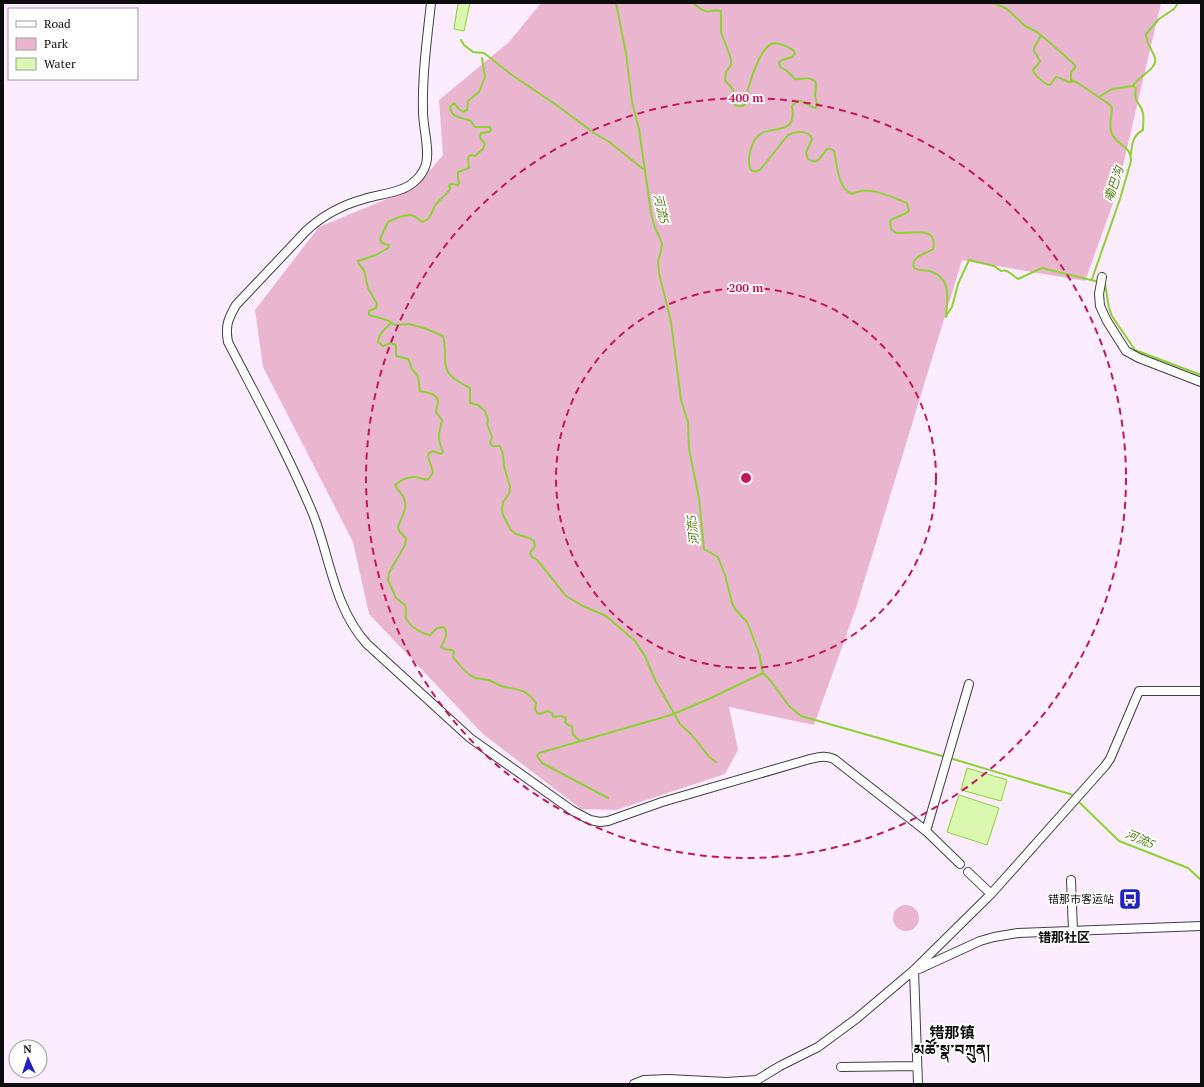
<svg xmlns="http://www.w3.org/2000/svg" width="1204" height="1087" viewBox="0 0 1204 1087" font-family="'PT Serif','Noto Sans SC','Noto Serif Tibetan',serif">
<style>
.green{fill:#eab5cf}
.water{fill:#daf8af;stroke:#8dd234}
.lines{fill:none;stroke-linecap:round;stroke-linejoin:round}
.stream{stroke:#8dd234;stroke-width:2}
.minor-casing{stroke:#404040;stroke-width:10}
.minor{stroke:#fff;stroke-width:8}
.ring{fill:none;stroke:#c2185b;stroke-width:2;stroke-dasharray:7 5}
.labels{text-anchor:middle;stroke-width:4;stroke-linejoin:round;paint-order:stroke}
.poi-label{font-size:11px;fill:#0d0d0d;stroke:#fff;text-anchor:end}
.water-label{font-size:12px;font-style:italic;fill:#4b7e12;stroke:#fff}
.quarter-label{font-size:13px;font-weight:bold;fill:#0d0d0d;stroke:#fff}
.district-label{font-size:15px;font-weight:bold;fill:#0d0d0d;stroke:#fff}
.centre{fill:#c2185b;stroke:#fff;stroke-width:2}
.ring-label{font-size:12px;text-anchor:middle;font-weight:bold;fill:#c2185b;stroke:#fff;stroke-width:4;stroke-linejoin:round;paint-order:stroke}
</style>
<rect width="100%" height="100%" fill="#fcecff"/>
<path class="green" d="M541,3h620l-45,192 -31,86 -123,-21 -106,348 -42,117 -85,-18 9,43 -13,24 -109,36 -35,-1 -98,-75 -114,-120 -16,-72 -90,-175 -8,-57 64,-83 97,-40 27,-32 -4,-55 70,-58z
M893 918a13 13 0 1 1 26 0a13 13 0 1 1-26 0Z"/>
<path class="water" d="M458,3h12l-6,28 -10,-2z
M967,768l40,12 -6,21 -40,-11z
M959,795l40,13 -12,37 -40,-13z"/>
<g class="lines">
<path class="stream" d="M616,3l10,50 6,49 7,27 12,84 4,15 4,8 3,8 -1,7 -3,10 1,12 12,49 10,78 7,22 1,27 10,49 5,51 14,8 7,18 7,28 3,6 12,13 12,31 4,20 7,7 19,26 12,10 141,40
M693,3c5,4 11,10 18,8 4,-1 6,-1 10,0v21l10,27v6l-5,7 -1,8c6,8 11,8 7,19l4,7h7l2,-2c2,-14 13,-53 26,-60 7,-3 18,3 23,7l1,3 -3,3 -10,3 -3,2 1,5 7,4 8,8c5,1 11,-2 16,0 8,2 4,11 4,17 1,3 2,6 3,9l-3,3c-9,-1 -14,-14 -23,-2 6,34 -25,16 -36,32 -3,4 -5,10 -6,14 -1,5 -2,11 0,16 2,5 6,3 10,2l28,-35c8,-4 21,-5 24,4l-6,14 2,6c10,7 13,-3 19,-10h4l3,2c3,13 4,39 18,43 3,-1 6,-3 9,-3 12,-3 34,7 46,12l2,8c-6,5 -15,6 -19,10l1,8 5,4c14,1 43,-8 37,16 -8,5 -23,8 -19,19 5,3 11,2 16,3 23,8 17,28 16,46
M994,3l13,6 18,17 12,6 11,9 27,24v3l-4,4v8l7,3 31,21 3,4c0,9 -4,17 0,26 5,12 19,11 19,27l-11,38 -28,80
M1041,35l-7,13v3l6,10 -1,2 -6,7c2,6 11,14 17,15l6,-8c6,0 10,6 16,5
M461,40l3,5 9,7 11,1 28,22 43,29 39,29 14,8 35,28
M482,58l3,19 -6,15 -11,9 -1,9 -4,2 -4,-3 -5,-6 -4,4c2,12 12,10 21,14l4,6h15l1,3 -2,2 -8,1 -1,5 5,6 -2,5 -8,7 -4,-1 -3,2 1,11 -11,4v6l1,5 -1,2 -7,-1 -2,1 1,4c-4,7 -9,9 -14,15 -3,4 -4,11 -8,15l-5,3c-4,-2 -8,-6 -12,-7 -7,-1 -17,4 -23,7l-8,17 2,4 7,2 -1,3 -12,7 -18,6 1,3 5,6 4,18 9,16 -1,4 -7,3v4l18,5 8,5 14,-1 15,4 19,8c2,7 2,12 2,19 -1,21 9,24 25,33v15l8,2 7,6 3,9 -1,4 5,13 -2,7 3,2h7l3,8 1,12 6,21 -1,7 -6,8 -1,7 1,6 8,15 5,4 13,4 5,3 1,5 -5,7 2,4 5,3 13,16 16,20 17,10 23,10 29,25 10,15 10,24 25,44 12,11 17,22 7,5
M1133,86c6,-11 25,-17 22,-28 -3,-10 -8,-11 -9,-24l13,-15 15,-10 4,-6
M1099,97l13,-8 21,-3
M1131,154c1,-10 2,-19 12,-24 0,-5 1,-11 0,-17 -3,-12 -10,-10 -7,-25l-3,-2
M1103,283l2,1 4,24 3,8 23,34 66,25
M946,316l6,-9 6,-23 11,-24 25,6 7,5c8,-2 10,4 17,8l24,-11 57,14
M391,323c-6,6 -12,10 -13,19l5,4 8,-3 5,2v11l12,3 2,4 1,5 7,8 2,15c5,1 17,2 18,10 0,3 -2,8 -2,11l6,8c-3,17 -6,14 1,32l-2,2 -8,-3 -4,2 -1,3 5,16 -4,7c-4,1 -5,0 -9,-1 -10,-3 -18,1 -25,7 2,4 5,7 8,11 6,13 -1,19 -5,31l1,4 7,7 -1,7 -16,28 -1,7 8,18 9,7c2,5 0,9 1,13 3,8 16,16 24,17l7,-7 7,-1c5,7 0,14 -3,20l3,2 8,1 2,2 -1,5c6,8 13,17 22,21 5,1 11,1 16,3 4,2 9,5 14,6 15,3 22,3 31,16l-1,6 2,4 3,1 8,-3 4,2 1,4 8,-1 5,2 -1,4 3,3 4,1 1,9 6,5
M953,759l117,35 2,1
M608,798l-66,-35 -5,-7 2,-3 132,-38 40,-17 52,-25
M1080,803l39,38 69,27 13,12"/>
<g class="minor-casing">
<path id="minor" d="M431,3c-4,36 -9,73 -8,109 0,15 7,39 3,52 -3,11 -13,21 -24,25 -12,5 -26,6 -38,10 -22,6 -42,17 -58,32l-70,74c-8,14 -11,21 -8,37 29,56 60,112 85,172 17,43 21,94 54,130l103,94 103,73 17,9 10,2 8,-1 54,-19 148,-43c9,-2 16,-4 24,0l92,72
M1102,277l-3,17 1,12 7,15 19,30 13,7 62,24
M960,864l-34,-33 43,-147
M968,872l23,22
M1071,880l2,51
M919,969l61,-28 14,-4 24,-4 183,-7
M914,970l4,114
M841,1067l76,-1
M634,1084l10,-4 25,-1 57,3 31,-2 23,-14 38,-19 38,-28 58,-49 77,-76 114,-128 5,-7 29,-68h62"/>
</g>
<use href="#minor" class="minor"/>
</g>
<g class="ring">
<circle cx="746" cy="478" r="190"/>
<circle cx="746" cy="478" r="380"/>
</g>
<defs>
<g id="bus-square" transform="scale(1.15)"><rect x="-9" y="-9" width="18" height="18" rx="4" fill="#2022c1" stroke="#fff"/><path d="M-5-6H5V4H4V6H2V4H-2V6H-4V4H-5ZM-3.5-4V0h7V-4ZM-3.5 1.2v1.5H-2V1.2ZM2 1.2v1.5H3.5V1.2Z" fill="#fff"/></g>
</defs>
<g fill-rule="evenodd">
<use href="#bus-square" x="1130" y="899"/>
</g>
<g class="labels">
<g class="poi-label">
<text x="1114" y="903">错那市客运站</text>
</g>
<g class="water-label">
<text transform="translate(1114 184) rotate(-72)" y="4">嘞巴沟</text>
<text transform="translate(661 209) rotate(76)" y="4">河流5</text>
<text transform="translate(693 530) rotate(-97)" y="4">河流5</text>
<text transform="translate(1140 839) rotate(23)" y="4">河流5</text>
</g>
<g class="quarter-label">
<text x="1064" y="942">错那社区</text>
</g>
<g class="district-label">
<text x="952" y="1038">错那镇<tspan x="952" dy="17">མཚོ་སྣ་བཀྲུན།</tspan></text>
</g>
</g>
<circle cx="746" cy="478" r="6" class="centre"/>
<g class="ring-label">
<text x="746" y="102">400 m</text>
<text x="746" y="292">200 m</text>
</g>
<rect width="1204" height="1087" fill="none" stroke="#0d0d0d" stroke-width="8"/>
<rect x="8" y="8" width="130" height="72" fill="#ffffff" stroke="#9e9e9e"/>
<rect x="16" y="21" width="20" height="6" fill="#ffffff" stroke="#9e9e9e"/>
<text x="44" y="28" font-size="12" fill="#0d0d0d">Road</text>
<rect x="16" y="38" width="20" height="12" fill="#eab5cf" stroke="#9e9e9e"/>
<text x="44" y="48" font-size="12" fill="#0d0d0d">Park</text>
<rect x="16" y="58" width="20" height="12" fill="#daf8af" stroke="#9e9e9e"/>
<text x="44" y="68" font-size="12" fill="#0d0d0d">Water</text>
<g transform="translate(28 1059) rotate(357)"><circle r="19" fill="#ffffff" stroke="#9e9e9e"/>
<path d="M0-3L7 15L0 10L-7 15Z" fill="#2022c1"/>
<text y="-6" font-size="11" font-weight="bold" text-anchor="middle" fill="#0d0d0d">N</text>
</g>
</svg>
